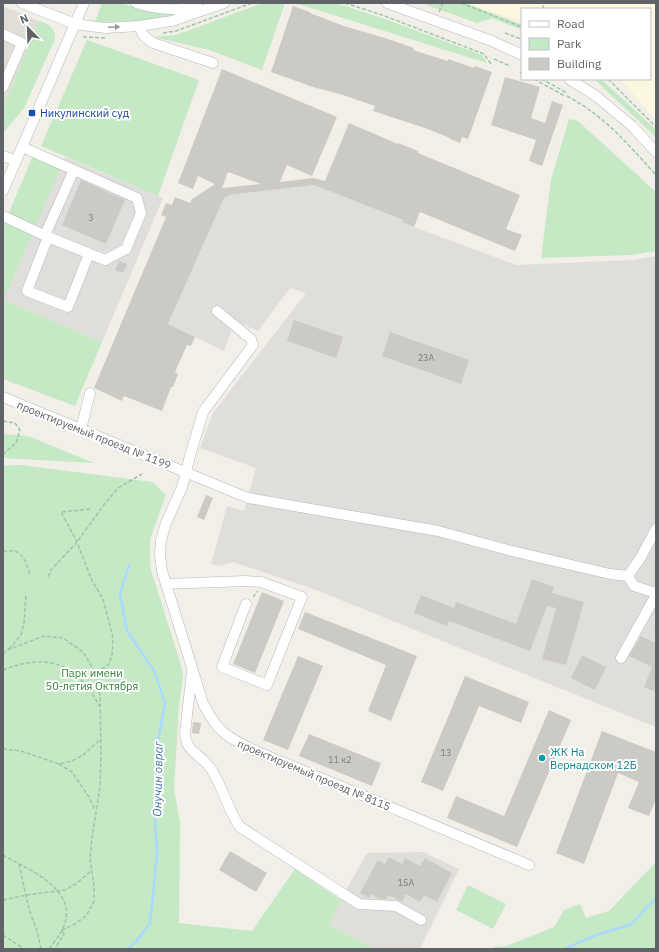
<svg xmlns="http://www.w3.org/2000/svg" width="659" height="952" viewBox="0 0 659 952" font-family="'IBM Plex Sans',sans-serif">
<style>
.commercial{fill:#fef7e0}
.industrial{fill:#e0deda}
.education{fill:#e1ded6}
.green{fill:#c5e8c5}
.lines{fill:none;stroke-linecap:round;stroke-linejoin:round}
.stream{stroke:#aadaff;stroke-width:2.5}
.building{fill:#cccac5;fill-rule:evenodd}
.minor-casing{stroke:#b5b8bc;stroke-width:11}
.path{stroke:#9cc7a9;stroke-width:1.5;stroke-dasharray:4 2;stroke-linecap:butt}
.minor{stroke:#fff;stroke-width:10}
.oneway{fill:#979a9d}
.transit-dot{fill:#1a4fb4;stroke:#fff;stroke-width:1.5}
.culture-dot{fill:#0f9aa8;stroke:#fff;stroke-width:1.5}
.labels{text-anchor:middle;stroke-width:4;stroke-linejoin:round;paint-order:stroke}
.number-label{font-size:9px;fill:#7a7d7f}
.transit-label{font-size:11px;fill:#164399;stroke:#fff;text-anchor:start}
.street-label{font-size:11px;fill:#5f6368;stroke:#fff}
.park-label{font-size:11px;fill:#348238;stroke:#fff}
.culture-label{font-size:11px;fill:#0d838f;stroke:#fff;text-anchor:start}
.water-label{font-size:12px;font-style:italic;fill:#4174aa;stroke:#fff}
</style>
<rect width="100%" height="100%" fill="#f1efe8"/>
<path class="commercial" d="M465,3h191v118l-35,-42h29v-70h-128v13z"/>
<path class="industrial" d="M65,157l98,41 -61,144 -98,-42z
M314,185l89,35 -1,2 12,5 102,38 117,-5 23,-4v471l-345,-139 -78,-26 -14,4 -8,-2 16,-58 17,5 12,-43 -56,-20 13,-35 93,-120 -16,-5 -32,43 -23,-10 -11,30 -56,-27 56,-126 5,-3z
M423,852l36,17 -39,80h-44l-47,-24 12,-26 26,-46z"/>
<path class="education" d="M3,6l36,15 -36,87z"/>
<path class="green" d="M102,3h19l26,8 45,1c-32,9 -64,10 -97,10z
M263,3h22l-23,67 -53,-20 -55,-13 22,-2z
M295,3h41l46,15 100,37 5,8z
M421,3h44l57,22v5l-30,-12 -15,5z
M39,21c9,2 17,7 16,18l-31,69 -21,25v-25z
M87,40l112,40 -41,116 -117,-50z
M595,79h6l55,51v8c-19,-21 -42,-38 -61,-59z
M569,119l9,2 78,71v59l-24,4 -91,3 10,-78z
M34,153l28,12 -58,135 98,42 -27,64 -72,-27v-152z
M3,434l25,2 66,27 -91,-5z
M22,465l130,17 14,13 -16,44v21l1,10 29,92 3,13 -4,30 -5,83 6,35 -1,100 73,8 43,-62 46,31 -12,25 47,24h-373v-483z
M656,862v87h-163l1,-2 13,-1 47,-19 10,-17 16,-6 6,14 23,-7z
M468,885l38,19 -13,25 -37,-19z"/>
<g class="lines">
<path class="stream" d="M127,949l9,-7 14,-19 3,-27 4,-43 -2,-36 2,-71 8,-42 -10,-32 -28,-41 -7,-37 9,-29
M564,949l32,-14 34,-10 26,-27"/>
</g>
<path class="building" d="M293,6l17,6v1l34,13 44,13 26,9 -1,2 35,11v-2l26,9 1,-2 17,6 -24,67 -6,-2 -2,6 -10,-4v-1l-25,-10 -52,-17 2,-5 -35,-12 -27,-7 -42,-15z
M222,69l115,48 -25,59 -25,-11 -7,17 33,-4 12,3 24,-58 49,21v-1l20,8v2l102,42 -14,34 16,6 -7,16 -95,-39 -6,15 -12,-5 1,-2 -89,-35 -85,10 -5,3 -56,126 27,13 -4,9 -4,-1 -12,27 3,2 -5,13h-2l-9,24 -38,-15 -2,5 -28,-13 72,-171 -5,-2 5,-12 6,2 3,-8 15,6 2,-4 23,-15 -17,-8 -5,13 -15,-6zM228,172l33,12 -39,4z
M505,77l35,10 -9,31 14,5 7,-22 11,4 -21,61 -13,-5 7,-21 -45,-15z
M81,180l44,20 -19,44 -44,-19z
M119,261l8,3 -4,9 -8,-3z
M294,320l49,17 -7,21 -49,-17z
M390,332l79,28 -8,24 -79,-28z
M206,495l7,3 -9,22 -7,-3z
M532,579l22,8 -2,6 32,9 -18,63 -24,-6 14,-51 -9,-2 -17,45 -81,-30 -2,5 -33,-13 7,-18 33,13 2,-6 60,22z
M262,592l22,9 -29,72 -22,-9z
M305,612l112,44 -26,65 -23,-10 18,-46 -88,-36z
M641,636l15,7v49l-12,-5 8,-20 -23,-11z
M582,655l24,12 -11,23 -24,-12z
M298,656l25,10 -35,84 -25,-10z
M465,676l64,26 -8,21 -42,-17 -36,85 -22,-9z
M549,710l22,10 -54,127 -70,-29 9,-22 48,20z
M193,722l8,1 -2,11 -7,-1z
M602,731l54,21v47l-7,17 -21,-8 11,-26 -21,-9 -34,91 -28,-11z
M309,734l72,29 -9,23 -73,-30z
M230,851l37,22 -11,19 -37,-22z
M389,857l13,7 3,-6 15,8 5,-8 27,15 -15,29 -13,-7 -4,7 -14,-8 -4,8 -13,-7 -3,4h-6l-9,-5 -2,4 -9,-5 18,-33 7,4z"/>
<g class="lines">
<g class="minor-casing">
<path id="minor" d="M22,3l53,21 30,4 34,-2 33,-5 52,-18
M136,3c22,7 40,7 62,5
M387,3l105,38 30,14
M139,26l4,9 10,8 60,20
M3,34l19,9 -19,44
M569,79l27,17 36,30 24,26
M3,156l13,5
M3,191l81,-188
M3,216l45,21 57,23 21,-11 15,-36 -4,-15 -115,-51
M45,235l29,-65
M48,237l-21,54 41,16 21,-53
M217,311l34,28 2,6 -50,67 -13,44 -8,31 -16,36 -5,17 -1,15 2,16 41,132c14,29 25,35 53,48l273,114
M3,397l245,101 190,33 70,19 102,24 18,2 13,-19 15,-28
M81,429l9,-36
M628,576l6,10 22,7
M166,584l79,-3 16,1 41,15 -35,88 -45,-18 24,-63
M621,658l35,-63
M192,671l-7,62c1,20 16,21 26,36 12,18 16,40 29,58l119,77 37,2 25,14"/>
</g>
<path class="path" d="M345,3l37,12 102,39 7,10
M461,3l61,24
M542,9l3,-6
M439,12l4,-9
M163,33l13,-2 76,-28
M505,33l16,6
M83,37l22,1
M494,59l16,7
M520,72l2,1
M534,79l29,16 2,-3 -23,-13
M608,79l48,48
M567,96c7,4 14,8 21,13 26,18 47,43 68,66
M3,421l12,2 5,7 -4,13 -13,11
M90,509l-29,3 16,30 15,39 11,18 10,39 -1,17 -3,9 -13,10
M3,552c18,-6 23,9 27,23
M48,577l3,-7 26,-28 29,-40 12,-14 24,-14
M253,597l5,-6
M9,649l12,-14 3,-12 2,-29
M3,654l4,-4 37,-14 19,2 20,14 13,22 4,22 1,58 -1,33 -8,51 -2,21 4,27v16l-8,14 -11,8 -13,6 2,4 -9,15
M3,670c46,-18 74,-6 97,37
M3,749l18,2 38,13 13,-3 11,-6 18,-16
M59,764l13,8 17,25 6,13
M3,855c25,15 75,33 61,71 -3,8 -10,16 -15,23
M19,864l10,45 8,22 4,18
M3,900l24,-5 38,-5 12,-7 14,-12
M3,935l21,14"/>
<use href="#minor" class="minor"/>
</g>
<defs><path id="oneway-solid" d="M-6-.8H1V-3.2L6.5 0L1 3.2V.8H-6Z"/></defs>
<use class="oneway" href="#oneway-solid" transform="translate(114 27) rotate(-3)"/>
<rect class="transit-dot" x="28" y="109" width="8" height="8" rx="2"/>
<circle class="culture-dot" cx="542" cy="758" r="4"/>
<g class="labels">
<g class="number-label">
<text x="91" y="221">3</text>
<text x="426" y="361">23А</text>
<text x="446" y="756">13</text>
<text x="340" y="763">11 к2</text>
<text x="406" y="886">15А</text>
</g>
<g class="transit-label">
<text x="40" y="117">Никулинский суд</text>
</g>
<g class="street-label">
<text transform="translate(94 435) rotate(22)" y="4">проектируемый проезд № 1199</text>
<text transform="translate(314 775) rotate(23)" y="4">проектируемый проезд № 8115</text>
</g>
<g class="park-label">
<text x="92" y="677">Парк имени<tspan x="92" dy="13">50-летия Октября</tspan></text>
</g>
<g class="culture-label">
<text x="550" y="756">ЖК На<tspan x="550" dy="13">Вернадском 12Б</tspan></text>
</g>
<g class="water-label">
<text transform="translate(158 779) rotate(-89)" y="4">Онучин овраг</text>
</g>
</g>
<rect width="659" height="952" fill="none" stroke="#5f6368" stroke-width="8"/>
<rect x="521" y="8" width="130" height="72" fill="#ffffff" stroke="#bfc1c3"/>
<rect x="529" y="21" width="20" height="6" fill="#ffffff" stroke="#bfc1c3"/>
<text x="557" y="28" font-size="12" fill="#5f6368">Road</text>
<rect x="529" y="38" width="20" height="12" fill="#c5e8c5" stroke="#bfc1c3"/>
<text x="557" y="48" font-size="12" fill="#5f6368">Park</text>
<rect x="529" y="58" width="20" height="12" fill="#cccac5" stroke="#bfc1c3"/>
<text x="557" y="68" font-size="12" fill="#5f6368">Building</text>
<g transform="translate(28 28) rotate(337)" stroke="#ffffff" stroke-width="3" paint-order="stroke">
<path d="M0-3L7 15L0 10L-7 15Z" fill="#5f6368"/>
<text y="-6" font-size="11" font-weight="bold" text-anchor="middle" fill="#5f6368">N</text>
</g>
</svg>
